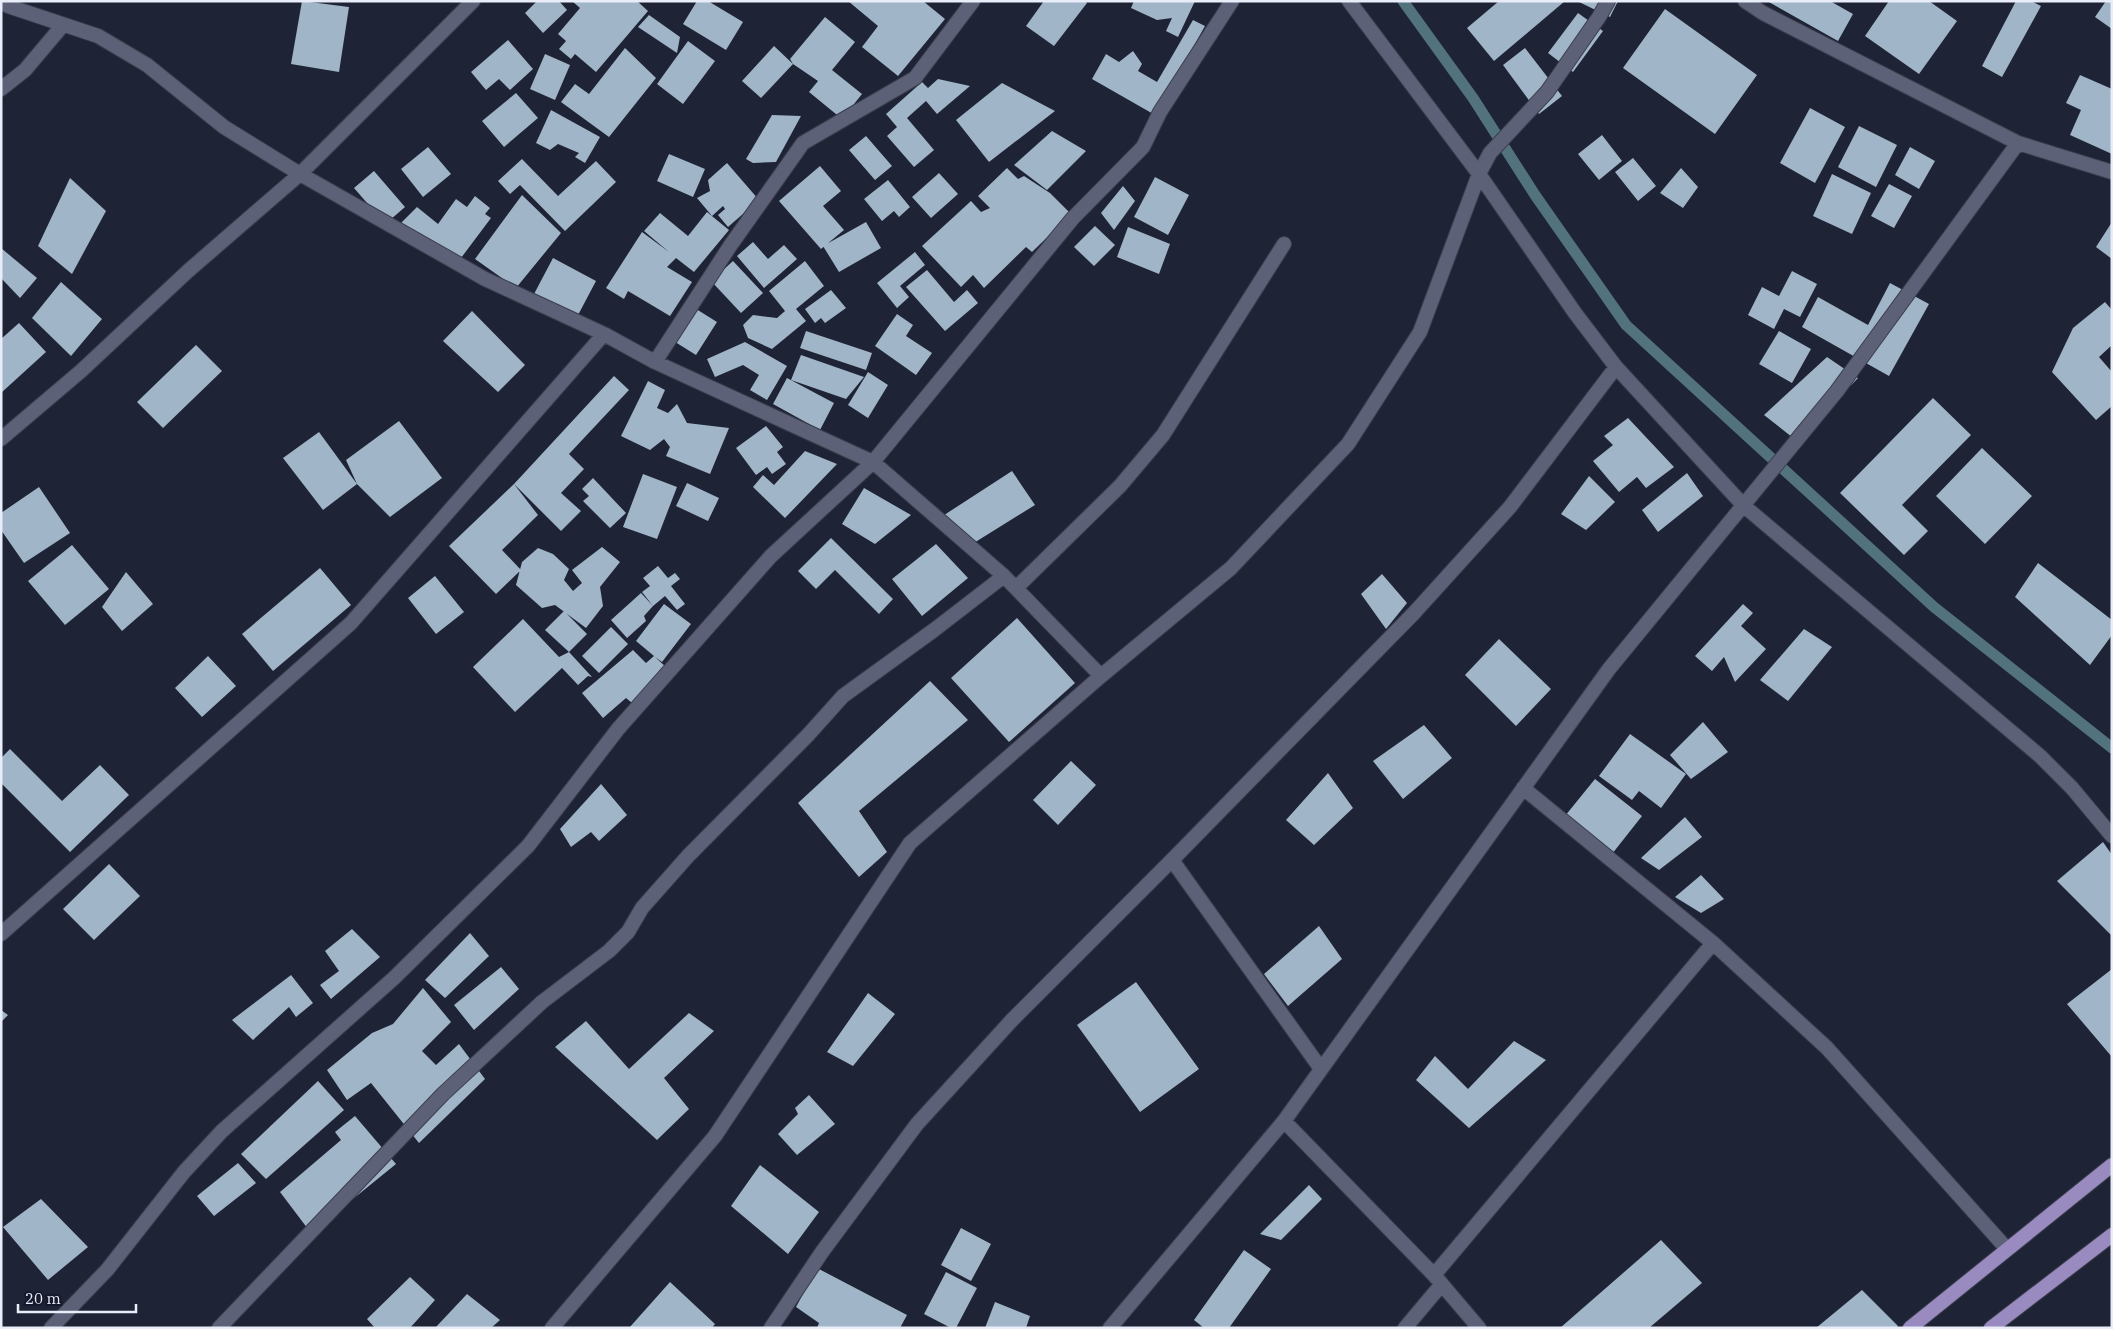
<svg xmlns="http://www.w3.org/2000/svg" width="2113" height="1329" viewBox="0 0 2113 1329" font-family="'IBM Plex Serif',serif">
<style>
.lines{fill:none;stroke-linecap:round;stroke-linejoin:round}
.stream{stroke:#52737e;stroke-width:11}
.building{fill:#a0b5c7}
.minor-casing{stroke:#3a3e4d;stroke-width:16}
.primary-casing{stroke:#3a3e4d;stroke-width:16}
.minor{stroke:#5c6177;stroke-width:14}
.primary{stroke:#998abf;stroke-width:14}
</style>
<rect width="100%" height="100%" fill="#1e2335"/>
<g class="lines">
<path class="stream" d="M1403,1l70,97 62,97 91,130 308,282 178,141"/>
</g>
<path class="building" d="M302,1l47,6 -10,65 -48,-8z
M537,1h22l8,9 -24,23 -18,-20z
M572,1h65l11,10 -52,61 -21,-18 -4,5 -12,-10 7,-8 -8,-7 22,-26z
M697,1h11l35,21 -17,28 -43,-26z
M848,1h75l22,18 -47,57 -36,-29 16,-21z
M1044,1h41l2,2 -33,43 -28,-20z
M1134,1h61l-17,36 -12,-6 6,-13 -15,2 -26,-12z
M1499,1h66l-71,60 -27,-33z
M1577,1h41l-8,16z
M1767,1h63l23,13 -15,27z
M1889,1h40l28,20 -38,53 -54,-38z
M2016,1h15l10,5 -39,71 -20,-11z
M2106,1h6v28l-17,-12z
M1665,9l92,66 -42,59 -92,-66z
M1578,13l25,18 -30,41 -25,-19z
M649,15l31,22 -3,16 -39,-26z
M825,17l30,25 -23,28 30,24 -20,25 -33,-27 9,-11 -25,-17 -3,-5z
M1193,20l12,6 -50,89 -63,-36 14,-25 13,8 14,-11 9,13 -4,7 19,11z
M508,40l25,29 -23,21 -11,-11 -13,11 -15,-18z
M688,41l27,20 -32,43 -26,-20z
M774,46l19,18 -32,34 -19,-17z
M625,48l31,30 -47,59 -48,-35 14,-18 14,10z
M1525,48l37,48 -23,18 -36,-49z
M545,54l25,11 -15,35 -25,-11z
M2080,75l32,14v65l-42,-19 11,-25 -15,-7z
M938,79l32,7 -33,28 -11,-13 -19,17 27,32 -20,17 -27,-31 10,-9 -11,-13 36,-32 6,6z
M1002,83l53,28 -66,51 -33,-42z
M516,93l22,25 -34,29 -22,-26z
M1810,108l35,19 -30,56 -35,-20z
M551,110l49,27 -15,26 -10,-6 4,-4 -21,-9 -8,6 -14,-7z
M772,115l29,1 -25,46 -23,1 -7,-4z
M1859,126l38,19 -21,42 -38,-20z
M1052,131l34,20 -39,39 -33,-25z
M1602,135l20,26 -23,19 -21,-26z
M866,136l26,30 -17,14 -26,-30z
M428,147l23,27 -28,23 -22,-28z
M1910,147l25,14 -16,28 -24,-14z
M669,154l36,15 -12,28 -36,-16z
M1633,158l23,28 -18,15 -23,-29z
M522,159l36,37 38,-35 20,21 -51,49 -45,-46 -10,9 -12,-13z
M727,163l32,37 -31,27 -10,-12 7,-6 -2,-3 -11,10 -15,-18 13,-7 -2,-11z
M820,166l21,25 -18,15 21,24 -23,19 -42,-48z
M1007,168l11,11 6,-3 26,17 21,21 -39,38 -6,-5 -42,41 -11,-13 -12,12 -39,-41 49,-45 10,11 9,-4 -12,-12z
M1681,168l17,19 -15,21 -23,-15z
M374,171l31,36 -15,13 -16,-9 -20,-23z
M939,173l19,21 -27,24 -19,-21z
M1832,174l39,19 -19,41 -39,-18z
M1155,177l34,18 -21,40 -34,-18z
M70,178l36,33 -34,63 -34,-28z
M888,180l22,27 -11,10 -5,-6 -12,10 -18,-22z
M1889,184l23,12 -18,32 -23,-12z
M1123,186l12,15 -21,29 -13,-17z
M522,195l39,38 -45,55 -41,-29z
M475,196l15,12 -5,6 6,4 -33,44 -60,-36 19,-19 21,17 18,-25 11,8z
M707,212l22,18 -35,42 -18,-14 -9,9 25,15 -22,34 -42,-25 -4,8 -18,-11 36,-56 27,20 -25,-21 16,-18 28,23z
M866,222l15,26 -42,24 -16,-26z
M2112,222v37l-16,-12z
M1095,226l20,19 -21,21 -20,-19z
M1128,227l42,17 -11,30 -42,-17z
M753,242l15,17 16,-14 13,14 -33,29 -27,-32z
M1,248l36,30 -17,20 -19,-20z
M915,252l10,13 -25,21 9,11 -12,11 -20,-25z
M553,258l43,23 -19,36 -43,-23z
M733,261l30,32 -22,20 -30,-32z
M805,261l19,25 -28,23 10,12 -34,28 -24,-11 -5,-13 10,-10 24,3 8,-7 -16,-20z
M927,270l27,32 13,-12 11,13 -33,28 -39,-44z
M1792,271l25,13 -17,33 -16,-8 -10,20 -26,-14 14,-28 17,9z
M61,282l41,37 -31,37 -39,-38z
M1890,283l39,21 -40,72 -87,-49 16,-30 50,28z
M831,290l15,18 -21,15 -4,-5 -6,5 -10,-14z
M2105,302l7,8v35l-13,12 13,15v34l-16,14 -44,-48 21,-44z
M693,307l24,15 -21,33 -24,-15z
M472,311l53,54 -27,27 -55,-51z
M897,314l16,11 -7,11 26,17 -16,22 -41,-29z
M19,323l27,29 -45,41v-54z
M806,331l66,22 -6,17 -66,-22z
M1779,331l32,18 -19,34 -33,-19z
M745,342l42,24 -20,34 -17,-10 9,-15 -16,-10 -28,12 -8,-18z
M196,345l26,26 -59,57 -26,-26z
M801,355l63,22 -18,22 -55,-19z
M1827,357l31,21 -61,63 -33,-26z
M868,372l20,13 -20,33 -20,-13z
M614,376l15,14 -60,64 15,15 -23,24 20,18 -20,20 -47,-47z
M787,378l47,25 -14,27 -47,-26z
M648,381l17,9 -8,18 11,5 9,-9 10,19 42,5 -19,46 -44,-18 4,-9 -6,-8 -14,11 -29,-14z
M1933,398l38,37 -69,70 26,26 -24,24 -64,-62z
M1628,418l46,49 -28,21 -9,-11 -18,15 -26,-31 20,-16 -9,-9z
M399,421l43,57 -52,39 -33,-33 -11,-24z
M766,426l17,21 -6,5 9,12 -14,10 -5,-7 -11,8 -20,-27z
M319,432l38,52 -34,26 -40,-52z
M1982,448l50,48 -47,48 -49,-48z
M805,451l32,13 -52,54 -32,-31 10,-12 11,10z
M1012,471l23,34 -66,41 -31,-27z
M1687,473l16,23 -45,36 -16,-22z
M643,474l34,13 -20,52 -34,-12z
M1589,476l26,26 -29,28 -25,-16z
M593,478l33,35 -16,15 -27,-27 6,-5 -7,-7z
M687,483l32,15 -11,23 -32,-15z
M514,484l24,31 -36,35 19,20 -25,24 -47,-48z
M39,487l31,46 -46,30 -23,-33v-17z
M864,488l47,27 -36,29 -33,-20z
M831,538l62,61 -14,15 -44,-44 -19,19 -18,-18z
M936,544l32,34 -46,38 -30,-37z
M72,545l37,44 -44,36 -37,-44z
M602,547l18,15 -20,25 3,19 -17,22 -31,-23 -13,3 -26,-23 6,-23 16,-14 15,6 16,15 -5,11 9,11 9,-8 -10,-13z
M2038,563l74,57v15l-22,30 -75,-68z
M658,566l10,12 7,-5 5,6 -9,7 14,18 -8,6 -12,-14 -12,10 -11,-14 8,-6 -7,-8z
M320,568l31,37 -78,66 -31,-37z
M126,572l27,32 -31,27 -20,-24z
M1382,574l25,29 -21,26 -25,-35z
M435,576l29,36 -28,22 -28,-36z
M641,593l12,13 -9,10 2,5 -19,17 -16,-18z
M664,604l27,20 -29,38 -7,-5 11,10 -34,36 -6,-5 -23,20 -21,-25 51,-43 13,13 8,-7 -18,-15z
M1743,604l10,9 -12,13 25,23 -31,33 -11,-25 -12,14 -17,-15z
M564,611l23,23 -18,18 -24,-22z
M1017,618l58,65 -66,59 -58,-64z
M523,619l36,38 10,-5 23,25 -4,-1 -10,9 -16,-17 -47,44 -42,-45z
M611,627l17,17 -29,29 -17,-17z
M1804,629l28,18 -44,54 -28,-21z
M1499,639l52,50 -35,37 -51,-51z
M208,656l28,30 -34,31 -27,-29z
M930,681l38,39 -109,91 28,41 -28,25 -61,-74z
M1703,722l25,30 -37,27 -21,-24z
M1424,725l28,33 -49,41 -30,-38z
M1630,734l56,40 -25,34 -22,-17 -7,9 -33,-24z
M10,749l52,52 38,-36 29,30 -59,57 -69,-69v-25z
M1071,761l25,24 -38,40 -25,-25z
M1328,773l25,35 -39,37 -28,-25z
M1595,779l47,37 -30,38 -47,-38z
M601,784l26,31 -28,26 -8,-9 -20,15 -11,-18z
M1685,817l17,20 -43,33 -18,-12z
M2103,842l9,13v81l-55,-55z
M109,864l31,32 -46,44 -31,-31z
M1701,875l23,24 -23,14 -26,-16z
M1319,926l23,33 -54,47 -24,-32z
M352,929l28,28 -49,42 -11,-14 19,-14 -14,-20z
M470,933l19,23 -44,42 -20,-18z
M501,967l18,22 -45,41 -20,-25z
M2112,969v88l-45,-53z
M291,975l22,28 -17,14 -7,-10 -36,33 -21,-20z
M1136,982l63,87 -59,43 -63,-87z
M423,988l28,34 -29,29 14,14 23,-21 26,35 -66,64 -48,-60 -24,17 -20,-30 45,-37 21,-9z
M868,993l27,21 -42,52 -26,-14z
M1,1010l7,5 -7,7z
M689,1013l25,18 -50,47 25,31 -32,31 -102,-93 31,-26 43,48z
M1514,1041l32,19 -77,68 -53,-48 19,-24 33,33z
M318,1081l26,29 -78,69 -25,-25z
M809,1095l26,29 -38,31 -19,-21 20,-20 -3,-6z
M355,1116l41,48 -85,69 -31,-41 61,-52 -6,-8z
M238,1163l18,20 -42,33 -17,-20z
M760,1165l59,47 -31,42 -57,-48z
M1309,1185l13,14 -41,41 -21,-6z
M41,1199l47,48 -40,33 -45,-53z
M961,1228l30,16 -20,37 -30,-16z
M1661,1240l41,43 -53,45h-89z
M1244,1250l27,19 -42,59h-25l-10,-8z
M817,1268l90,47 -7,13h-83l2,-5 -23,-16z
M946,1272l31,16 -21,40h-5l-27,-14z
M410,1277l25,23 -25,28h-35l-8,-9z
M670,1282l45,42 -3,4h-83z
M1862,1290l36,36 -2,2h-80z
M467,1294l33,26 -9,8h-56z
M995,1302l35,14 -4,12h-41z"/>
<g class="lines">
<g class="minor-casing">
<path id="minor" d="M1349,1l130,173 96,139 41,54 128,139 296,250 32,32 40,48
M1745,1l18,12 255,130 94,29
M1,2l7,4 90,30 49,29 77,62 76,47 185,105 119,55 51,28 218,100 131,114 97,100
M1,89l24,-19 38,-45
M655,362l75,-116 73,-103 112,-65 58,-77
M1,439l80,-68 107,-100 112,-97 173,-173
M1016,588l104,-102 43,-51 121,-191
M1523,788l190,155 114,105 180,201
M1172,860l149,209
M1,934l350,-311 253,-289
M1284,1121l150,154 45,53
M1434,1275l279,-332
M51,1328l56,-58 77,-98 38,-41 172,-153 134,-132 90,-117 153,-173 102,-94 200,-244 70,-71 17,-35 72,-111
M219,1328l224,-234 99,-92 67,-51 19,-19 14,-24 46,-52 120,-121 35,-39 91,-66 70,-54
M552,1328l163,-192 195,-293 191,-167 130,-108 117,-124 72,-112 59,-158 11,-21 57,-61 52,-75 9,-16
M771,1328l51,-76 95,-128 95,-104 160,-160 242,-247 96,-106 106,-140
M1110,1328l174,-207 325,-452 228,-278 181,-248
M1405,1328l37,-44"/>
</g>
<g class="primary-casing">
<path id="primary" d="M1910,1328l202,-163
M1991,1328l121,-93"/>
</g>
<use href="#minor" class="minor"/>
<use href="#primary" class="primary"/>
</g>
<rect width="2113" height="1329" fill="none" stroke="#e9edf9" stroke-width="5"/>
<path d="M18 1304v8h118v-8" fill="none" stroke="#e9edf9" stroke-width="2.5"/>
<text x="25" y="1304" font-size="15" fill="#e9edf9" stroke="#15192b" stroke-width="4" paint-order="stroke">20 m</text>
</svg>
